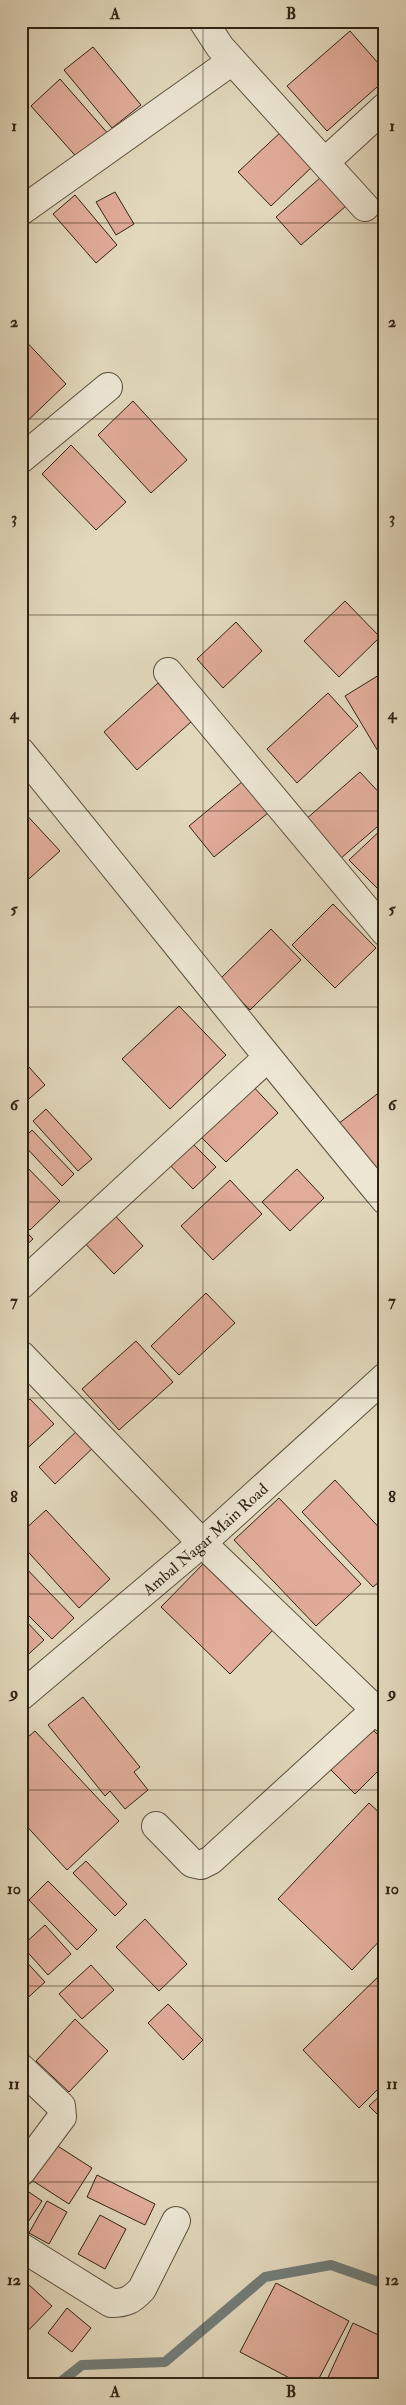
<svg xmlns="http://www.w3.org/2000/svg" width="406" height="2405" viewBox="0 0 406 2405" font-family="'IM FELL Double Pica',serif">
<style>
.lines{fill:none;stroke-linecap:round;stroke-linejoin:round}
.stream{stroke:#707c79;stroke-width:10}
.building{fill:#e1ac9a;stroke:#302314}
.minor-casing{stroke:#5c503e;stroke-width:30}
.minor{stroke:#ece6d3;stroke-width:28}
.grid{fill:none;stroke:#302314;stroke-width:1;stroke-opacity:0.55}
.labels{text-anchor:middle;stroke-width:4.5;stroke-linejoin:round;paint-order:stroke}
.street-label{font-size:16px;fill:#302314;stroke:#ece6d3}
.neatline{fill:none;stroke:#302314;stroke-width:2}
.grid-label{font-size:16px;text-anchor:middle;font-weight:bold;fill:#302314}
</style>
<rect width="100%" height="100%" fill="#e2d8bc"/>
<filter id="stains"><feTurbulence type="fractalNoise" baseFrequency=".004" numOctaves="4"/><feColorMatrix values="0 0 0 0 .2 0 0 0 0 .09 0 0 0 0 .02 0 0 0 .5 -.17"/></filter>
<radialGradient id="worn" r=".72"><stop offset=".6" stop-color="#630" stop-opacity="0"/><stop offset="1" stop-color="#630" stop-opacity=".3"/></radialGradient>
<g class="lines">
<path class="stream" d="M58,2384l24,-19 83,-3 100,-85 66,-12 54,19"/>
</g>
<path class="building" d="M350,31l35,40v9l-58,51 -40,-45z
M93,47l48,58 -29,23 -48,-58z
M60,79l50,57 -29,26 -50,-56z
M282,131l32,34 -43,41 -33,-34z
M385,140v13l-7,-7z
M321,177l25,29 -45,39 -25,-28z
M115,192l19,32 -18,11 -20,-33z
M75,195l42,50 -21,18 -43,-49z
M21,309l7,8 -7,6z
M21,336l45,48 -44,42h-1z
M133,401l54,59 -36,33 -53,-58z
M71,445l55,57 -30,28 -54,-56z
M345,601l35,36 -41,40 -35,-36z
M236,622l26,29 -39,37 -26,-29z
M379,675l6,9v79l-40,-67z
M158,683l33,39 -54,48 -33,-38z
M328,693l30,33 -61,57 -30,-34z
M360,772l25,27v21l-45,39 -35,-39z
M242,782l26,31 -54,44 -25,-31z
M21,809l39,42 -39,35z
M385,826v65l-3,2 -33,-33z
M333,904l43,44 -41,40 -43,-43z
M271,929l30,31 -51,50 -30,-31z
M179,1006l47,49 -56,54 -48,-50z
M21,1058l24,27 -22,19 -2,-2z
M248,1081l30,32 -52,49 -31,-31z
M385,1088v96l-47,-60z
M46,1109l46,50 -14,12 -45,-50z
M32,1130l42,44 -12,12 -41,-44z
M187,1138l29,29 -23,22 -28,-29z
M21,1161l39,40 -30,29 -9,-9z
M297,1169l27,29 -34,33 -28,-29z
M230,1180l32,34 -49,46 -32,-34z
M109,1209l34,37 -29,28 -35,-37z
M21,1226l12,13 -12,11z
M206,1293l29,30 -56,52 -28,-29z
M136,1341l37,41 -54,48 -37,-41z
M30,1399l24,25 -33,30v-47z
M80,1428l16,17 -41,39 -16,-17z
M335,1480l50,54v43l-12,10 -71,-75z
M279,1498l82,86 -45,42 -82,-86z
M46,1510l64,69 -31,29 -58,-64v-11z
M206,1561l69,67 -45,46 -69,-67z
M21,1563l53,55 -22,21 -31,-31z
M21,1616l23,24 -23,21z
M83,1697l57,70 -6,5 14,18 -23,19 -15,-18 -5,5 -57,-71z
M366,1723l19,19v22l-30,30 -30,-30z
M35,1731l84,90 -52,49 -46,-50v-77z
M369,1803l16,15v117l-33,35 -74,-71z
M86,1861l41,43 -12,12 -42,-43z
M48,1881l49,49 -20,20 -48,-50z
M145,1919l42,45 -28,27 -43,-44z
M45,1925l26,29 -23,21 -26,-29z
M21,1956l24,26 -24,22z
M91,1965l23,25 -32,29 -23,-25z
M385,1970v112l-26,26 -56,-58z
M168,2004l35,36 -20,20 -35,-37z
M75,2019l33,32 -39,41 -33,-31z
M385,2091v31l-16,-16z
M53,2143l39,25 -23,36 -39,-25z
M97,2175l58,29 -10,21 -58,-28z
M23,2188l19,13 -18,27 -3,-2z
M47,2201l20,11 -18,32 -20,-11z
M100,2215l26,14 -21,40 -27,-15z
M276,2283l73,38 -33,63h-15l-61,-32z
M28,2284l24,22 -31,32v-46z
M67,2308l24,20 -19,24 -24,-19z
M353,2323l32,15v46h-60z"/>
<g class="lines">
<g class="minor-casing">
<g id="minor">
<path d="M203,21l17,26 145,160"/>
<path d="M325,162l60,-55"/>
<path d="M21,211l211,-150"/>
<path d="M21,459l87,-72"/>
<path d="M168,672l217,260"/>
<path d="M21,752c122,149 241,300 364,448"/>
<path d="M21,1285l246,-227"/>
<path d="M21,1355l181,188 183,176"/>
<path id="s1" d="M21,1696l181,-153 183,-166"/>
<path d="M156,1826l36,37 9,2 10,-5 164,-150"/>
<path d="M21,2068l40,38 1,11 -41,55"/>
<path d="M21,2247l90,56c15,0 21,-3 31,-14l34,-68"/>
</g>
</g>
<use href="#minor" class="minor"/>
</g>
<path class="grid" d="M203,21v2363M21,223h364M21,419h364M21,615h364M21,811h364M21,1007h364M21,1202h364M21,1398h364M21,1594h364M21,1790h364M21,1986h364M21,2182h364"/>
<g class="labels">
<g class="street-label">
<text dy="6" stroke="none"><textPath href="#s1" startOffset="242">Ambal Nagar Main Road</textPath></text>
</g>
</g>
<rect width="406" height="2405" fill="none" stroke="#e2d8bc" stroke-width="55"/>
<rect x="28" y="28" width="350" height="2350" class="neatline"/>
<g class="grid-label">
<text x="115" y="19">A</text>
<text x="291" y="19">B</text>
<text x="14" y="131">1</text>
<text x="392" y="131">1</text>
<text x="14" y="327">2</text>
<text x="392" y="327">2</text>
<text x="14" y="523">3</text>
<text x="392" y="523">3</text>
<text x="14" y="719">4</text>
<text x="392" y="719">4</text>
<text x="14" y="914">5</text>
<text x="392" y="914">5</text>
<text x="14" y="1110">6</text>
<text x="392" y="1110">6</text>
<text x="14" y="1306">7</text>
<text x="392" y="1306">7</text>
<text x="14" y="1502">8</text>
<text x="392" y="1502">8</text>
<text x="14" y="1698">9</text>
<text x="392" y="1698">9</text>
<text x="14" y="1894">10</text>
<text x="392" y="1894">10</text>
<text x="14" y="2089">11</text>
<text x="392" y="2089">11</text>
<text x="14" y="2285">12</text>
<text x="392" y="2285">12</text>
<text x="115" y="2397">A</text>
<text x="291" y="2397">B</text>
</g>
<rect width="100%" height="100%" filter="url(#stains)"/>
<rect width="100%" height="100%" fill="url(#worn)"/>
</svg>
